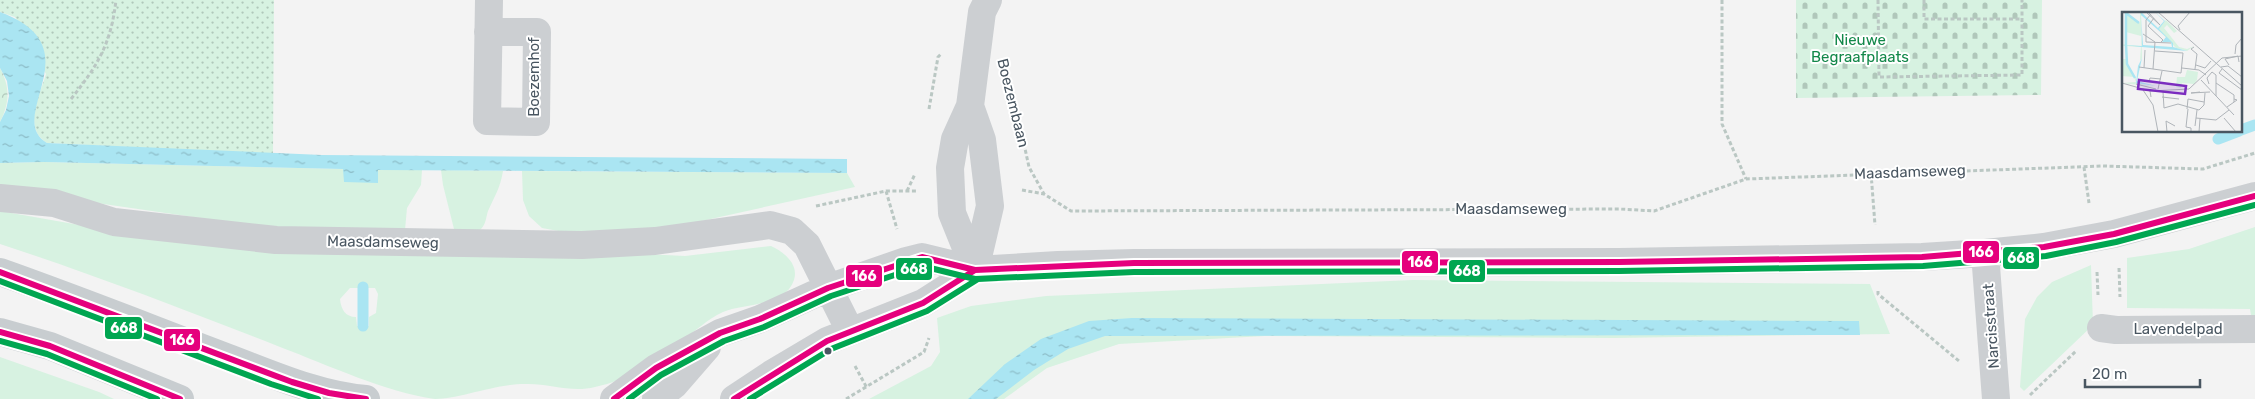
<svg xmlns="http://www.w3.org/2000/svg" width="2255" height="399" viewBox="0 0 2255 399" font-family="Rubik,sans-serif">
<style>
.grass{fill:#d7f2e1;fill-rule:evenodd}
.forest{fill:url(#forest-crowns)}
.cemetery{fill:url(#cemetery-stones)}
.park{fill:url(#park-dots)}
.water{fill:url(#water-ripples)}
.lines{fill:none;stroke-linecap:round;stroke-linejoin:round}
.stream{stroke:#aae5f2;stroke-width:11}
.path{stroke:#bac7c3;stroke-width:3;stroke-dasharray:4 2.5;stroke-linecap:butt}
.minor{stroke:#cccfd2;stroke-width:28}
.major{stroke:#c8cdd0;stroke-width:28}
.bus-1-casing{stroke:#fff;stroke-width:10}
.bus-2-casing{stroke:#fff;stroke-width:10}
.bus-1{stroke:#e5007d;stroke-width:6}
.bus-2{stroke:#00a651;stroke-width:6}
.bus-dot{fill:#495661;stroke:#fff;stroke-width:2}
.labels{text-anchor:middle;stroke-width:4;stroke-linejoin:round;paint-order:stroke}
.park-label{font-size:15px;fill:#13884a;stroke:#fff}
.street-label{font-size:15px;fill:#495661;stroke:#fff}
.inset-river{fill:none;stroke:#aae5f2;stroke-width:2.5}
.inset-road{fill:none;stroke:#afb4b9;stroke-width:1}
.view{fill:#7b2cbf;fill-opacity:0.15;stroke:#7b2cbf;stroke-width:2.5}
.inset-edge{fill:none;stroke:#495661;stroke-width:2.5}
.line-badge{stroke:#fff;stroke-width:2}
.badge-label{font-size:14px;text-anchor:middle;font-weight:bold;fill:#fff}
</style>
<defs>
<pattern id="forest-crowns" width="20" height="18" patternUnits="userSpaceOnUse" patternTransform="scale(1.25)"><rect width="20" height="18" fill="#d7f2e1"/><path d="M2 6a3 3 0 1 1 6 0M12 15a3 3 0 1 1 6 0" fill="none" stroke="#b0c7ba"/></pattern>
<pattern id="cemetery-stones" width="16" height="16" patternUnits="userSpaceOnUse" patternTransform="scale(1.25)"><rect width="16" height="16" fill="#d7f2e1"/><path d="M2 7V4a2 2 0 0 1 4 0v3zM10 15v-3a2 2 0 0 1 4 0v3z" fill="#b0c7ba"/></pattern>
<pattern id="park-dots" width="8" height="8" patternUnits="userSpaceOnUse" patternTransform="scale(1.25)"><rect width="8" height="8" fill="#d7f2e1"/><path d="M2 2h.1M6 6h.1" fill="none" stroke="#b0c7ba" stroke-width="1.8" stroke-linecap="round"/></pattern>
<pattern id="water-ripples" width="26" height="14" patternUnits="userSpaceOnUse" patternTransform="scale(1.25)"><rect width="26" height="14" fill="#aae5f2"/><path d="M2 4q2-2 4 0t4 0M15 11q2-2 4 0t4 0" fill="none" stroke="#8cbcc7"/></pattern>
</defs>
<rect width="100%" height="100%" fill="#f3f3f3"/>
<path class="grass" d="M44,162l300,7v13l34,-12h44l-1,15 -14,23 -2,22 -128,-3 -63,-7 -214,-31v-26z
M441,170l62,1c-3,18 -8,24 -15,40 -2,6 -2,13 -7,18 -7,5 -19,3 -27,0l-11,-44z
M522,171l325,2 8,14 -185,41 -106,4 -22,-4 -13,-12 -6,-16z
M0,211l91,16 594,29 86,-10c13,6 28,18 23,34 -9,27 -50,23 -71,32 -15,7 -28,19 -41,29 -26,21 -54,39 -87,46 -23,6 -44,-3 -67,-3 -30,-1 -68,15 -93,15 -50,-7 -107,-34 -155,-52 -92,-36 -185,-72 -280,-103zM350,288h25l3,6 -2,19 -7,4v9h-12l-1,-9c-11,0 -15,-8 -16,-18z
M2255,227v94h-3l-2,-12 -123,-1v-50l62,-9z
M2091,265l2,60 -69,66 -4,-4 5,-68 12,-22 15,-15z
M1413,280l457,4 20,50 -276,4 -349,-2 -146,8 -72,24 -43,31h-135l62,-33 9,-14 -3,-34 34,-12 75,-10z
M0,357l99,35 15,7h-114z"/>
<path class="forest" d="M0,68c10,19 10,34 0,54z"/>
<path class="cemetery" d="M1796,0h246l-1,95 -245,3z"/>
<path class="park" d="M0,0h274l-1,154 -226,-11c-25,-15 -7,-48 -1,-69l-31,-57 -15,-5z"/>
<path class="water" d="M0,12c96,35 3,105 47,131l275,12 525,4v14l-469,-3v13l-34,-1 -1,-13 -299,-7 -44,1v-41l6,-12 3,-14 -2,-15 -7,-13z
M1132,318l727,3 1,14 -755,1 -37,13 -34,21 -38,29h-28l37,-35 36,-25 48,-18z"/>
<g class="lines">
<path class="stream" d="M2241,130l14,-5
M2218,139l21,-8
M363,326v-39"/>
<path class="path" d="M1722,0v124l24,55
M1878,0l1,77 143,-2v-75
M1924,0v19h98
M1010,80l19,87 15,27
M71,99c27,-34 40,-55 45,-99
M929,109l9,-52 4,-4
M2084,167l5,36
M1871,173l4,52
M1022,190l22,4 27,17 548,-2 35,2 92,-32 357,-13 100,3 52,-16
M886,191l11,38
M907,191l8,-17
M816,206l70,-15h32
M2119,268l1,29
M2097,272l1,23
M1878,291v3l81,67
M855,366l12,22
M2030,395l46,-44
M846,399l78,-47 5,-14"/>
<path class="minor" d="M488,32h49l-1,90 -49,-1 2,-121
M970,106l12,34 8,66 -15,64
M0,198l54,5 60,19 162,18 306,5 73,-4 115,-16 22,6 15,14 43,86
M1985,253l11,146
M975,270l-23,-57 -2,-45 5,-29 15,-33 12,-94 6,-12
M2101,328l15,2 139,-1
M614,399l42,-31 64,-35 40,-14 68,-31 78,-27 16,-4 53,13 83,-5 76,-2 485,-1 303,-5 63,-4 59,-6 70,-13 141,-38
M656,399l18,-14 33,-38
M734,399l39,-26 54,-32 96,-38 52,-33"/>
<path class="major" d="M0,272c74,26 147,55 221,83 46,17 95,40 145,44
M0,332l50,14 130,53"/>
<g class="bus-1-casing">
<path id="bus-1" d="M0,272l292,110 37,11 37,6
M0,332l50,14 130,53
M614,399l42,-31 64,-35 40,-14 68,-31 94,-31 53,13 159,-7 485,-1 303,-5 122,-10 70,-13 141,-38
M734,399l93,-58 96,-38 52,-33 23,-1"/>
</g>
<g class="bus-2-casing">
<path id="bus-2" d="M0,281l271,103 47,15
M0,341l47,13 110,45
M629,399l32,-24 63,-34 40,-14 67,-31 91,-30 53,13 159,-7 485,-1 304,-5 123,-10 70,-14 139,-37
M750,399l81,-50 96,-38 51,-32 20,-1"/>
</g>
<use href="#bus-1" class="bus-1"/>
<use href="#bus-2" class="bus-2"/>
</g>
<circle class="bus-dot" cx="828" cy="351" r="4.5"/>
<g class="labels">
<g class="park-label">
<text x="1860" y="45">Nieuwe<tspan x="1860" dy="17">Begraafplaats</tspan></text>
</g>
<g class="street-label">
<text transform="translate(534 77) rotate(-90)" y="5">Boezemhof</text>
<text transform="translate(1013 103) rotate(76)" y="5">Boezembaan</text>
<text transform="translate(1910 172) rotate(-2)" y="5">Maasdamseweg</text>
<text x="1511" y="214">Maasdamseweg</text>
<text transform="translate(383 242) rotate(1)" y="5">Maasdamseweg</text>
<text transform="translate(1991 326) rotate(-94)" y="5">Narcisstraat</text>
<text x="2178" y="334">Lavendelpad</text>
</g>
</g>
<g transform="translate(2122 12)">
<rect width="120" height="120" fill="#f3f3f3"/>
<path d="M3,0l15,11v-11h1l1,46 -2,3 1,-14 -15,-1 2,20 8,12 1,5 19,4 -34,-4 14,-1 -2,-5 -12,-1v-17h5l-2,-13 -3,-1 4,-1zM4,20l15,4v10l-15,-1z" fill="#d7f2e1" fill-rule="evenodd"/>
<path d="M44,8l11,11 -3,2 -7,-8 -3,3 15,19 8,2 7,-3 -7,5 -11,-3 -18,-19z" fill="#d7f2e1"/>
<path d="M65,58l11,2 -1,8 -3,4 -12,-1 -1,5 -5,-1 1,-10h8z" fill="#d7f2e1"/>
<path d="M19,0l17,16 6,-7 -9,-9 10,9 -6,8 14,14v4l14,4 -45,-4v11l-5,23 19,5 -20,-3 2,-17 4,-8v-11l-20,-2 20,1zM19,3l25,22 -4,5h9l1,5 -29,-2z" fill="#aae5f2" fill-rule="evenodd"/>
<path class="inset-river" d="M4,33v-32l13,10M4,33l1,19 8,14"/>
<path class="inset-road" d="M24,0l14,13 -12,-13M36,0l84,74M29,2l-5,6v22l25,1M32,6l-6,8 15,14 -2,2M58,18l-2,-4 12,-14M21,22l12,8 -2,27M72,35l-3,2 6,5 -2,15M113,42l1,-9 6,-7M74,53l9,3 6,-7M107,53l-4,-6 13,-3 1,6M17,55l42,6 2,-20 -28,-2M99,55l7,-1 14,11M22,56l1,-18M60,56l17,2 7,5M100,57l-3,4 23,17M79,68l33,35M27,70l1,-4 11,1M0,71l28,8 1,6M94,71l18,12v7M14,72l20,5M87,72l-2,-6 5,-6 4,3v21M36,77l4,-18M21,78l10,15 5,27M28,79l39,-2 33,-31 20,-2M41,80l1,16 14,-4M78,80l-9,1 19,-1M40,85l17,2M56,92l21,6 5,-5 1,-12M105,95l10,-7 -3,-1M65,97l1,-10 16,3M66,97l-2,18 5,1v4M74,106l20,2 13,-10M102,106l12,14M78,107l-1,13h3M73,114l2,-16M45,120l-1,-11 9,5"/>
<path class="view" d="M17,68l47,6 -1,8 -47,-5z"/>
<rect width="120" height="120" class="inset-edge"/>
</g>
<g class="line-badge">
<rect x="1962" y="240" width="38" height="24" rx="5" fill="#e5007d"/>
<rect x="2002" y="246" width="38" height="24" rx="5" fill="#00a651"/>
<rect x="1401" y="250" width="38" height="24" rx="5" fill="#e5007d"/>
<rect x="895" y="257" width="38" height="24" rx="5" fill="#00a651"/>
<rect x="1448" y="259" width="38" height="24" rx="5" fill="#00a651"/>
<rect x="845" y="264" width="38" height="24" rx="5" fill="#e5007d"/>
<rect x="104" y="316" width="39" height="24" rx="5" fill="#00a651"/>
<rect x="163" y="328" width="38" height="24" rx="5" fill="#e5007d"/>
</g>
<g class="badge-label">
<text x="1981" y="257">166</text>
<text x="2021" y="263">668</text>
<text x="1420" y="267">166</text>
<text x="914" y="274">668</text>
<text x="1467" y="276">668</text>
<text x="864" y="281">166</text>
<text x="124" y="333">668</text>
<text x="182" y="345">166</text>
</g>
<path d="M2085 379v8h115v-8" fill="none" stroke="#495661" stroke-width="2.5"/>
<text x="2092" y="379" font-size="15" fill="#495661" stroke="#ffffff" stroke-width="4" paint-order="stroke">20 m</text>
</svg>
